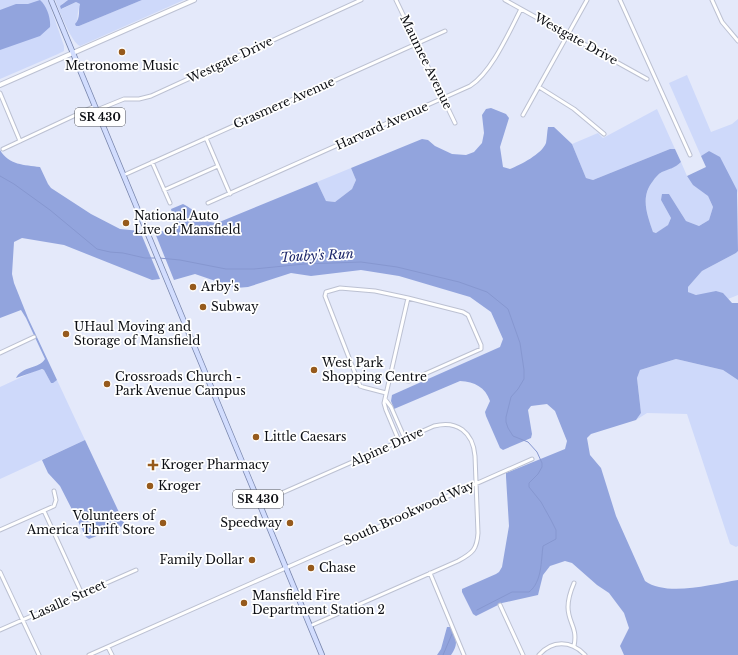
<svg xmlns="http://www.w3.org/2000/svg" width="738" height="655" viewBox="0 0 738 655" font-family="'Libre Baskerville',serif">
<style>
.green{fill:#ced9fa}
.forest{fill:#92a4dd}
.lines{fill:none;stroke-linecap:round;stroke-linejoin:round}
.stream{stroke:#8697d0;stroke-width:1}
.minor-casing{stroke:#bcc1d2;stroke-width:5}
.secondary-casing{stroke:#bcc1d2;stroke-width:6}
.primary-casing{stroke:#7986ac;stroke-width:6}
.minor{stroke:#fff;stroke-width:3}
.secondary{stroke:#fff;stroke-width:4}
.primary{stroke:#d2ddfe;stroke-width:4.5}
.poi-dot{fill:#965a1c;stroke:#fff;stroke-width:1.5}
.labels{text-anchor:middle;stroke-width:3.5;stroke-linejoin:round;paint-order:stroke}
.shield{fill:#fff;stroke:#55565a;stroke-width:1}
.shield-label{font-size:11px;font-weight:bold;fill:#0c0e13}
.street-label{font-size:12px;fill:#0c0e13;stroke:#fff}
.poi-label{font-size:12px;fill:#0c0e13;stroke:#fff;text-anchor:start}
.water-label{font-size:13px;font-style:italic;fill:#1e286b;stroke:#fff}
</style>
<rect width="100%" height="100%" fill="#e4e9fa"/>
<path class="green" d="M0,0h48l16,46v5l-6,3 -58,25z
M55,0h13l-6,4v5l14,-7 4,2c-2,6 -4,16 -1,22l63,-26h42l-104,46c-9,-4 -21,-36 -25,-46z
M687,75l24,57 21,-8 6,-5v75l-1,-4 -28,-39 -8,5 -32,-73z
M657,109l18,40h-5l-77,31 -7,-2 -14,-34 26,-11 5,5z
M681,162l6,14 6,8 15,12 5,11 -4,13 -10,6 -13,-5 -17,-27 -8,6 10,18 -3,7 -11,8 -4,-1c-6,-18 -13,-35 0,-51 2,-3 5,-7 9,-9 7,-4 13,-4 19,-10z
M351,168l5,12 -4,9 -17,13 -9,-1 -9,-19z
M738,251v44l-10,4c-11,-13 -16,-5 -30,-4 -3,0 -7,-2 -10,-3v-5l14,-16 34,-18z
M676,359l47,11 15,10v166l-2,1 -6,-3 -43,-130 -40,-1 -11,7 5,-7 -4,-35 3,-8z
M39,369l5,1 7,13 6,-3 28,60 -85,39v-92z"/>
<path class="forest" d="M40,0c7,6 11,19 10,27l-10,9 -40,14v-40l16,-6h12z
M68,0h74l-63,26h-3l-1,-2c6,-6 3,-14 5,-20l-4,-2 -15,7 -1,-3z
M491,108l15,6 3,4 -9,29 3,20 7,2c10,-4 32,-15 36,-26 1,-5 1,-11 2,-16h6l18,17 14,34 7,2 77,-31h5l6,13c-6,6 -12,7 -19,10 -4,2 -7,6 -9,9 -13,16 -6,33 0,51l3,1 12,-8 3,-7 -10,-18 1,-6h7l17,27 13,5 10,-6 4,-13 -5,-11 -15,-11 -6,-9 19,-9 -5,-11 8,-5 11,6 17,33 1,61 -2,2 -34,18 -14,16v5l8,3 20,-4 7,2 9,10h6v77l-15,-10 -47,-11 -36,11 -3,8 4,35 -5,7 -45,14 -4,4 3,17 11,13 15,48 29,65c22,16 68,3 93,-1v75h-114l-4,-9 9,-18 -5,-15 -15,-20 -12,-8 -25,-22 -7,-2 -15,5 -7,9 -5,20 -36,8 -26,13 -3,-2 -11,-22v-3l34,-15 3,-2 3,-5 7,-41 -3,-49v-4l59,-24 2,-8 -12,-30 -8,-7 -16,2 -3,4 4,24 -1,4 -28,12 -3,-2 -14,-32 -1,-4 5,-11c-5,-14 -15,-19 -30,-20l-66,28 -3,-8 1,-6 108,-48 3,-8 -12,-27 -21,-15 -71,-21 -38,-6 -50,6 -20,-3 -43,14 -12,1 -41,-14 -21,6 -19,-47h3l13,-5 3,-7 -3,-12 12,-5c13,6 19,18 34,19l100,-41 9,19 9,1 17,-13 4,-9 -5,-12 71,-29 6,1 7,6 17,8 14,1 8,-3 8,-9 2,-10 -2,-18 4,-6z
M0,150c9,15 24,15 40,17l8,17 3,4 40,26 29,15 20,2 20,48 -8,1 -88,-35 -42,-7 -8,4 -2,32 2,9 14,35 29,62 -4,3h-2l-7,-13 -2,-1 -26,9c6,-12 23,-9 29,-19l-19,-41 -5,-8 -21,8z
M85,440l40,85 -36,14 -3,-2 -26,-51 -12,-13 -6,-13z
M447,627h4c5,13 8,16 0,28h-14l4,-6z"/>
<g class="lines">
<path class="stream" d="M0,176l14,8 36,26 47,39 13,3 13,1 22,5h11
M159,258l21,2 46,9h28l50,-5 57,-2 36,5 62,15 28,10 21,17 12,34 4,27v9l-6,10 -7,8 -5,20v5l2,6 5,8 15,6 9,10 5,11v4l-4,7 -9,9v4l12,15 10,18 5,10v9l-13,7c-2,15 -1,36 -14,46h-17l-35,18
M443,655l9,-21"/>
<g class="minor-casing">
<path id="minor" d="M396,0l59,123
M505,0l142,79
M620,0l70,155
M712,0l10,22 16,19
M539,87l35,22 30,25
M0,93l20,48
M97,110l27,-11h15l12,-3 210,-96
M523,115l64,-115
M206,138l24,56
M3,149l92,-43
M152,162l18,41
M124,175l321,-144
M164,190l54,-24
M208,203l262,-117c22,-14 39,-54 51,-77
M0,353l34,-16
M386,393l-23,-6 -3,-1 -35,-90 1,-4 14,-4 35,3 33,7 55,14 5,3 13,30v4l-72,32 -20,-3
M385,399l6,8 14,32
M399,441l-13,-31 -2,-7 24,-105
M259,503l175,-77c23,-6 39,6 41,30l3,77c-1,16 -5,20 -20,28l-148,65
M44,511l38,83
M0,530l54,-24 2,-6 -2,-9
M0,572l39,83
M430,573l34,82
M500,605l23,50
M0,630l136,-60
M574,646c4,-19 -6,-23 -6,-39 0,-9 3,-17 6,-24
M108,647l4,8
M89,655l443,-196
M539,655c13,-15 32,-15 46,0"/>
</g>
<g class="secondary-casing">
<path id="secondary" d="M0,85l194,-85"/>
</g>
<g class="primary-casing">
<path id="primary" d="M51,0l271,655"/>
</g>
<use href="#minor" class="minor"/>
<use href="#secondary" class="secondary"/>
<use href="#primary" class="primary"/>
</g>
<g class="poi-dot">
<circle cx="122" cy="52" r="4"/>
<circle cx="126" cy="223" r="4"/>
<circle cx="193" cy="287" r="4"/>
<circle cx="203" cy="307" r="4"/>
<circle cx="66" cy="334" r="4"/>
<circle cx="314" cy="370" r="4"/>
<circle cx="107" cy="384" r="4"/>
<circle cx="256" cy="437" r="4"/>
<path d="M151 459h4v4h4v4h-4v4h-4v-4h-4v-4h4z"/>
<circle cx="150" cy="486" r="4"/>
<circle cx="163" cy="523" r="4"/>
<circle cx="290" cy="523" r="4"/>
<circle cx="252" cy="560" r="4"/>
<circle cx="311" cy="568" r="4"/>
<circle cx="244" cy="603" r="4"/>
</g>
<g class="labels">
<g class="shield">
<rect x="75" y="108" width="50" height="18" rx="3"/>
<rect x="233" y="490" width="50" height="18" rx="3"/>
</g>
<g class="shield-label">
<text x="100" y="121">SR 430</text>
<text x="258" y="503">SR 430</text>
</g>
<g class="street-label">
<text transform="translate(576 39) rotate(29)" y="4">Westgate Drive</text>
<text transform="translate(230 60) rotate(-25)" y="4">Westgate Drive</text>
<text transform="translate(426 62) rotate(64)" y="4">Maumee Avenue</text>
<text transform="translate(284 103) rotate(-24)" y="4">Grasmere Avenue</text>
<text transform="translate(382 126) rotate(-24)" y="4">Harvard Avenue</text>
<text transform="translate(387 447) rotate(-24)" y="4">Alpine Drive</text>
<text transform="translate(409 513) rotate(-24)" y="4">South Brookwood Way</text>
<text transform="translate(68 600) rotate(-24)" y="4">Lasalle Street</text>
</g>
<g class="poi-label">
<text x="122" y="70" text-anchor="middle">Metronome Music</text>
<text x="134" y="220">National Auto<tspan x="134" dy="14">Live of Mansfield</tspan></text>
<text x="201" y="291">Arby's</text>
<text x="211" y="311">Subway</text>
<text x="74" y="331">UHaul Moving and<tspan x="74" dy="14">Storage of Mansfield</tspan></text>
<text x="322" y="367">West Park<tspan x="322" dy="14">Shopping Centre</tspan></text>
<text x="115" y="381">Crossroads Church -<tspan x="115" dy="14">Park Avenue Campus</tspan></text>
<text x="264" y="441">Little Caesars</text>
<text x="161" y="469">Kroger Pharmacy</text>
<text x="158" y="490">Kroger</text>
<text x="155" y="520" text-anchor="end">Volunteers of<tspan x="155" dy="14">America Thrift Store</tspan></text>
<text x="282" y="527" text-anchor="end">Speedway</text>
<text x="244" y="564" text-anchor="end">Family Dollar</text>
<text x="319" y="572">Chase</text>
<text x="252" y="600">Mansfield Fire<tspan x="252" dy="14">Department Station 2</tspan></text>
</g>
<g class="water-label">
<text transform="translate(317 255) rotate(-3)" y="5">Touby's Run</text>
</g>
</g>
</svg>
